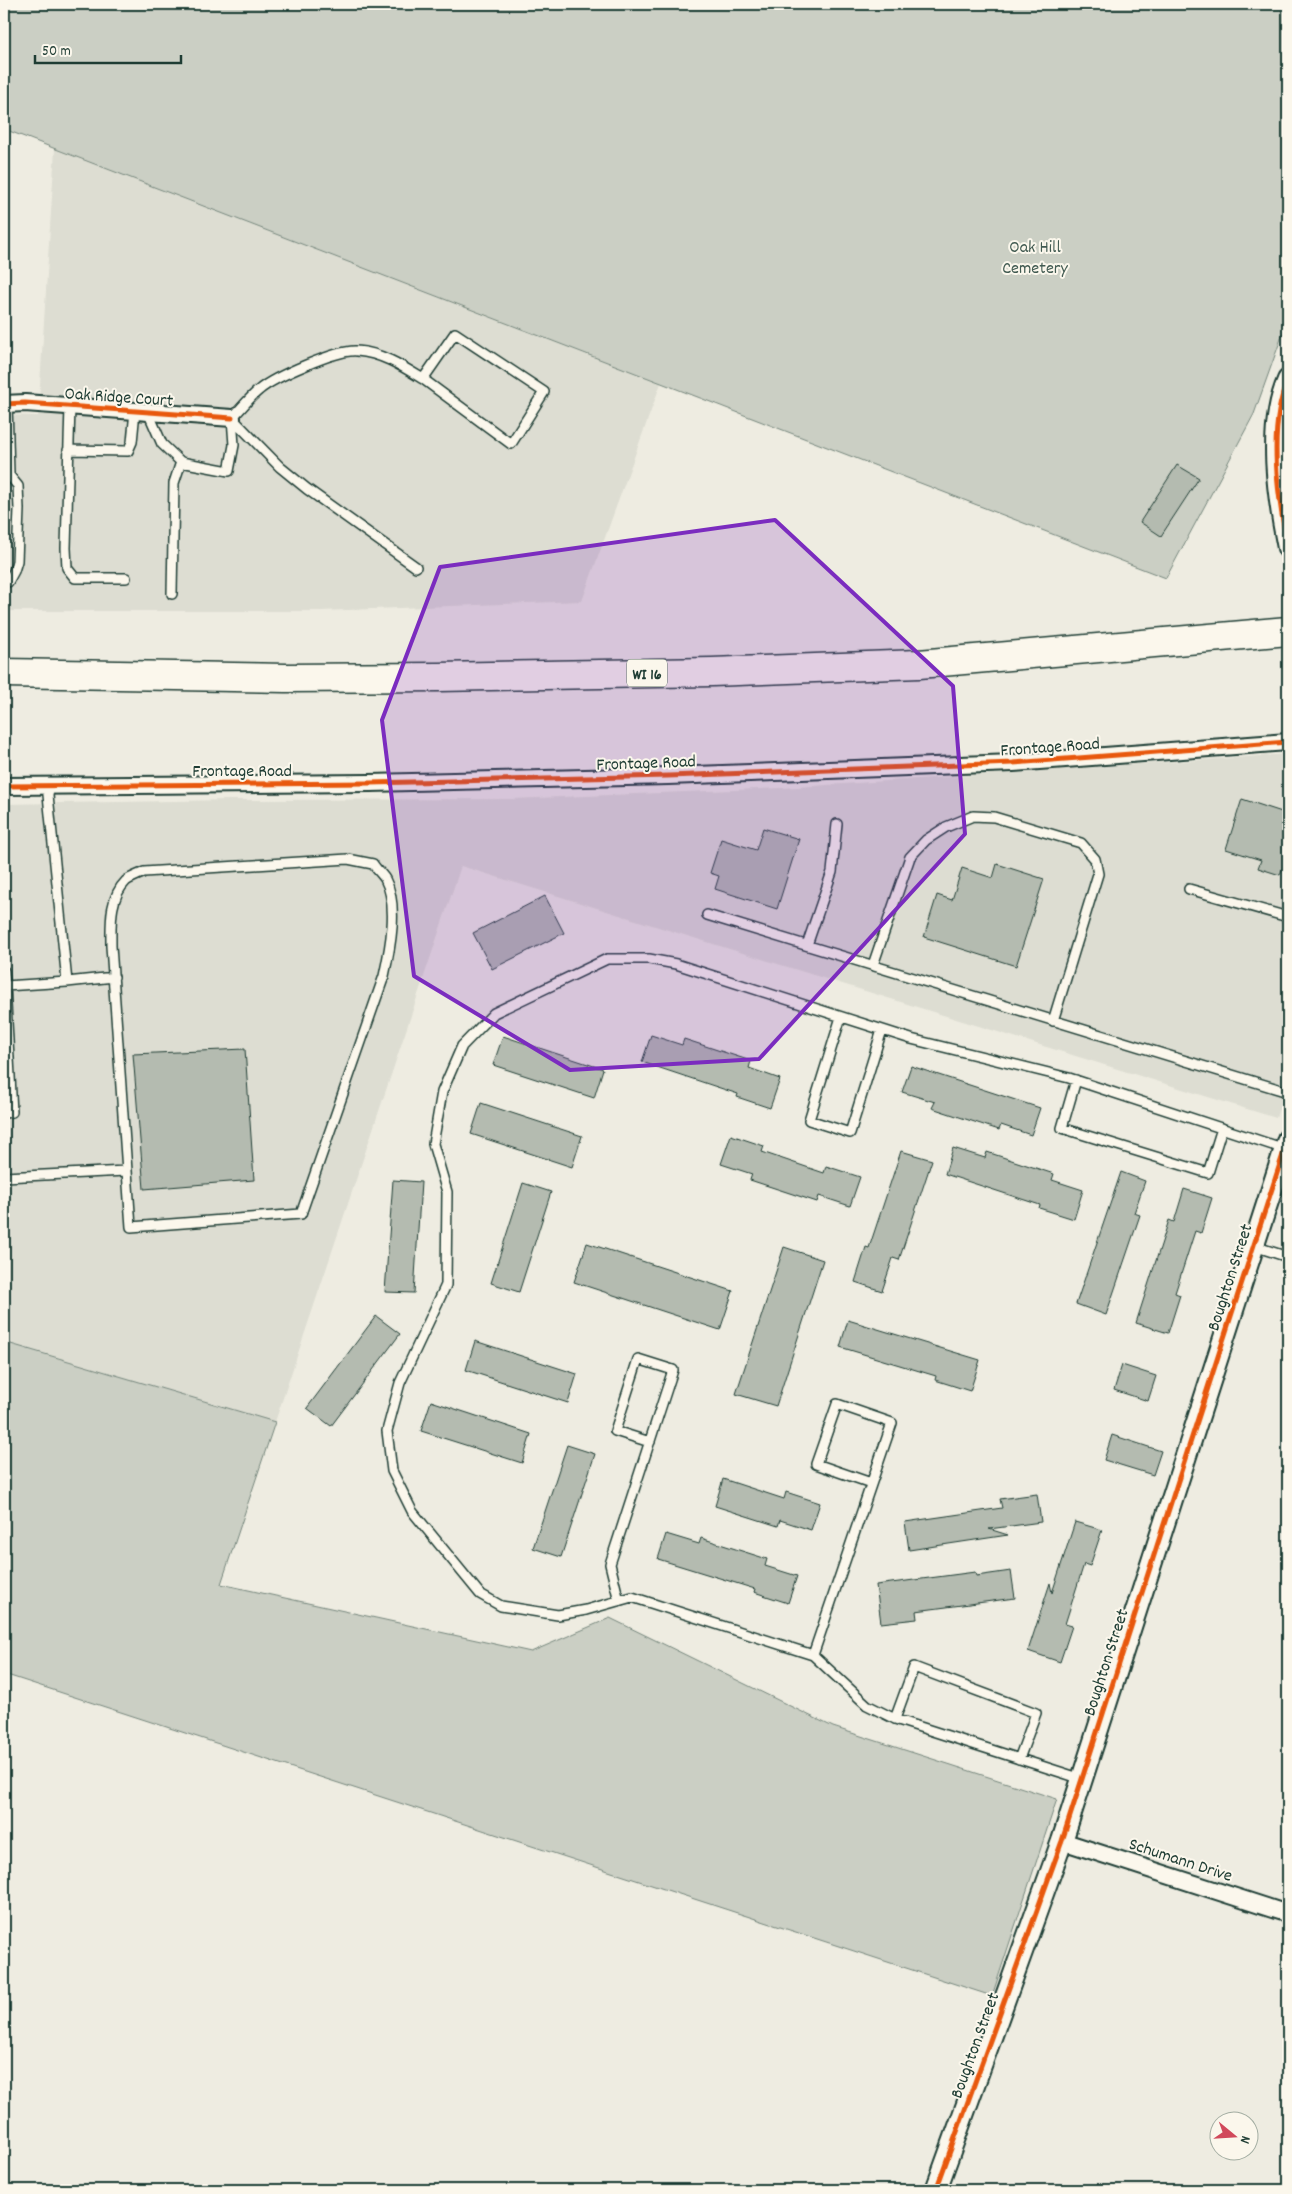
<svg xmlns="http://www.w3.org/2000/svg" width="1292" height="2194" viewBox="0 0 1292 2194" font-family="Dekko,sans-serif">
<style>
.built{fill:#ddddd2}
.green{fill:#cbcfc4;stroke:#75867c}
.building{fill:#b4bbb0;stroke:#1f3d34}
.lines{fill:none;stroke-linecap:round;stroke-linejoin:round}
.service-casing{stroke:#1f3d34;stroke-width:12}
.minor-casing{stroke:#1f3d34;stroke-width:20}
.tertiary-casing{stroke:#1f3d34;stroke-width:24}
.trunk-casing{stroke:#1f3d34;stroke-width:31}
.service{stroke:#fbf7ec;stroke-width:9}
.minor{stroke:#fbf7ec;stroke-width:16}
.tertiary{stroke:#fbf7ec;stroke-width:20}
.trunk{stroke:#fbf7ec;stroke-width:28}
.cycleway-casing{stroke:#fbf7ec;stroke-width:8}
.cycleway{stroke:#e8590c;stroke-width:5}
.marked{fill:#7b2cbf;fill-opacity:0.2;stroke:#7b2cbf;stroke-width:4;stroke-linejoin:round}
.labels{text-anchor:middle;stroke-width:4;stroke-linejoin:round;paint-order:stroke}
.shield{fill:#fbf7ec;stroke:#61756b;stroke-width:1}
.shield-label{font-size:16px;font-weight:bold;fill:#1f3d34}
.park-label{font-size:18px;fill:#415a51;stroke:#fbf7ec}
.street-label{font-size:18px;fill:#1f3d34;stroke:#fbf7ec}
</style>
<rect width="100%" height="100%" fill="#eeece1"/>
<filter id="ink" filterUnits="userSpaceOnUse"><feTurbulence type="fractalNoise" baseFrequency=".02" numOctaves="2"/><feDisplacementMap in="SourceGraphic" scale="10" xChannelSelector="R" yChannelSelector="G"/><feConvolveMatrix kernelMatrix="1 2 1 2 8 2 1 2 1" color-interpolation-filters="sRGB"/></filter>
<g filter="url(#ink)">
<path class="built" d="M55,149l606,234 -79,218 -261,10h-317v-196l34,1z
M1288,754v327l-12,37 -815,-252 -186,556 -271,-80v-538l227,-4 281,-1 270,-11z"/>
<path class="green" d="M4,4h1284v315l-34,95 -88,164 -1162,-449z
M4,1342l271,80 -54,162 310,68 79,-34 223,109 224,72 -65,197 -988,-322z"/>
<path class="building" d="M1177,465l22,13 -38,58 -21,-14z
M1242,799l46,15v54l-5,-1 -3,8 -22,-7 3,-8 -35,-11z
M763,828l36,11 -22,70 -62,-20 4,-13 -9,-3 11,-34 35,11z
M997,864l47,15 -28,87 -92,-29 13,-42 15,5 10,-32 31,10z
M545,896l19,37 -72,36 -19,-36z
M651,1035l31,10 2,-6 67,22 -2,7 31,11 -10,29 -33,-11 1,-3 -96,-32z
M503,1036l100,33 -9,29 -101,-33z
M245,1049l9,131 -110,9 -11,-135z
M911,1066l129,42 -9,27 -30,-10 -2,5 -67,-22 3,-6 -33,-10z
M481,1103l101,33 -10,31 -101,-33z
M731,1135l33,11 -2,6 62,21 2,-7 34,11 -10,29 -31,-10 -2,6 -67,-22 2,-6 -31,-10z
M953,1148l32,10 2,-6 67,22 -2,6 31,10 -9,29 -35,-11 1,-3 -95,-31z
M901,1151l31,9 -33,100 -6,-2 -11,33 -27,-9 11,-35 3,1z
M1121,1172l24,9 -11,32 6,2 -34,100 -30,-11z
M393,1180l28,2 -7,111 -29,-1z
M523,1183l28,9 -32,100 -28,-9z
M1184,1189l28,9 -11,35 -6,-2 -20,62 5,2 -12,38 -32,-10 33,-103 5,2z
M587,1243l146,48 -13,39 -146,-48z
M784,1247l39,13 -47,146 -40,-12z
M376,1316l24,18 -69,92 -24,-18z
M848,1320l132,40 -10,31 -35,-11 1,-4 -96,-29z
M475,1341l102,33 -9,29 -102,-33z
M1122,1365l34,11 -8,25 -34,-11z
M431,1401l100,33 -9,29 -101,-32z
M1112,1435l49,16 -8,24 -49,-15z
M567,1445l28,9 -34,103 -28,-9z
M723,1479l61,20 2,-7 34,11 -9,27 -31,-10 -2,6 -63,-20z
M1037,1494l4,28 -52,7 19,6 -99,15 -4,-28 97,-14 -2,-9z
M1075,1522l27,8 -12,36 -6,-2 -19,60 7,2 -12,36 -32,-11 22,-68 2,10z
M666,1534l33,10 2,-6 66,21 -2,7 32,10 -9,27 -34,-11 1,-3 -97,-30z
M1011,1571l4,27 -99,13 1,8 -36,4 -5,-38 99,-13 1,4z"/>
<g class="lines">
<g class="service-casing">
<path id="service" d="M7,404l2,69
M70,406l-4,142 1,20 8,10h51
M148,412l14,32 19,18 48,9 5,-26 -2,-27c9,-9 17,-20 27,-28 15,-13 79,-41 98,-39 25,2 45,15 66,28l32,-46 89,59 -33,52 -88,-65
M232,418l48,49 27,22 109,78
M68,450l60,1 4,-9 3,-31
M4,469l14,17 1,23 -2,52 -3,10 -6,11 -4,1
M172,594l2,-111 7,-21
M348,859l25,5c3,5 9,10 12,15 14,26 5,70 -1,97l-83,238 -170,13 -20,-281c0,-22 -2,-48 15,-65 5,-4 13,-6 18,-9z
M1189,889l99,28
M707,915l581,177
M807,945l25,-73 5,-48
M873,965l37,-108 16,-17 20,-13 27,-11 21,1 87,26 14,16 3,15 -45,147
M4,971l1,15 62,-4 -20,-197
M67,982l47,-5
M841,1017l-32,103 41,13 32,-103
M1076,1080l-14,48 146,45 14,-45
M4,1113l8,-1 -7,-126
M4,1177l122,-6
M1254,1246l34,11
M619,1601l-9,-37 63,-194 -35,-11 -23,72 35,11
M813,1655l79,-232 -55,-19 -21,60 55,19
M895,1719l19,-52 122,46 -17,46
M1082,1779l-187,-60 -28,-14 -54,-50 -181,-58 -46,13 -28,5 -57,-9 -21,-12 -68,-83 -20,-40 -5,-40 13,-48 46,-98 1,-93 -14,-48 9,-52 20,-46 32,-33 113,-54h42l27,5 235,75 158,39 216,71"/>
</g>
<g class="minor-casing">
<path id="minor" d="M4,404l21,-1 207,15
M4,786l366,-3 298,-7 345,-13 275,-21
M1062,1841l226,73"/>
</g>
<g class="tertiary-casing">
<path id="tertiary" d="M1288,380c-21,48 -10,118 0,168
M936,2190l126,-349 226,-702"/>
</g>
<g class="trunk-casing">
<path id="trunk" d="M4,673l281,5 154,-1 273,-5 207,-8 369,-33"/>
</g>
<use href="#service" class="service"/>
<use href="#minor" class="minor"/>
<use href="#tertiary" class="tertiary"/>
<use href="#trunk" class="trunk"/>
<g class="cycleway-casing">
<path id="cycleway" d="M1288,380c-21,48 -10,118 0,168
M4,404l21,-1 207,15
M4,786l366,-3 298,-7 345,-13 275,-21
M936,2190l126,-349 226,-702"/>
</g>
<use href="#cycleway" class="cycleway"/>
</g>
</g>
<path class="marked" d="M775,520l178,166 12,148 -206,225 -189,11 -156,-94 -32,-256 58,-153z"/>
<g class="labels">
<rect class="shield" x="627" y="659.5" width="40" height="27" rx="4"/>
<g class="shield-label">
<text x="647" y="679">WI 16</text>
</g>
<g class="park-label">
<text x="1035" y="252">Oak Hill<tspan x="1035" dy="21">Cemetery</tspan></text>
</g>
<g class="street-label">
<text transform="translate(119 396) rotate(4)" y="6">Oak Ridge Court</text>
<text transform="translate(1050 746) rotate(-4)" y="6">Frontage Road</text>
<text transform="translate(646 762) rotate(-2)" y="6">Frontage Road</text>
<text x="242" y="776">Frontage Road</text>
<text transform="translate(1229 1277) rotate(-72)" y="6">Boughton Street</text>
<text transform="translate(1105 1662) rotate(-72)" y="6">Boughton Street</text>
<text transform="translate(1181 1859) rotate(18)" y="6">Schumann Drive</text>
<text transform="translate(974 2045) rotate(-70)" y="6">Boughton Street</text>
</g>
</g>
<rect width="1292" height="2194" fill="none" stroke="#fbf7ec" stroke-width="20"/>
<rect x="10" y="10" width="1272" height="2174" fill="none" stroke="#1f3d34" stroke-width="2" filter="url(#ink)"/>
<g transform="translate(1234 2136) rotate(108)"><circle r="24" fill="#fbf7ec" stroke="#a3ada2"/>
<path d="M0-4L9 19L0 12L-9 19Z" fill="#d1495b"/>
<text y="-8" font-size="14" font-weight="bold" text-anchor="middle" fill="#1f3d34">N</text>
</g>
<path d="M35 55v8h146v-8" fill="none" stroke="#1f3d34" stroke-width="2.5"/>
<text x="42" y="55" font-size="15" fill="#1f3d34" stroke="#fbf7ec" stroke-width="4" paint-order="stroke">50 m</text>
</svg>
